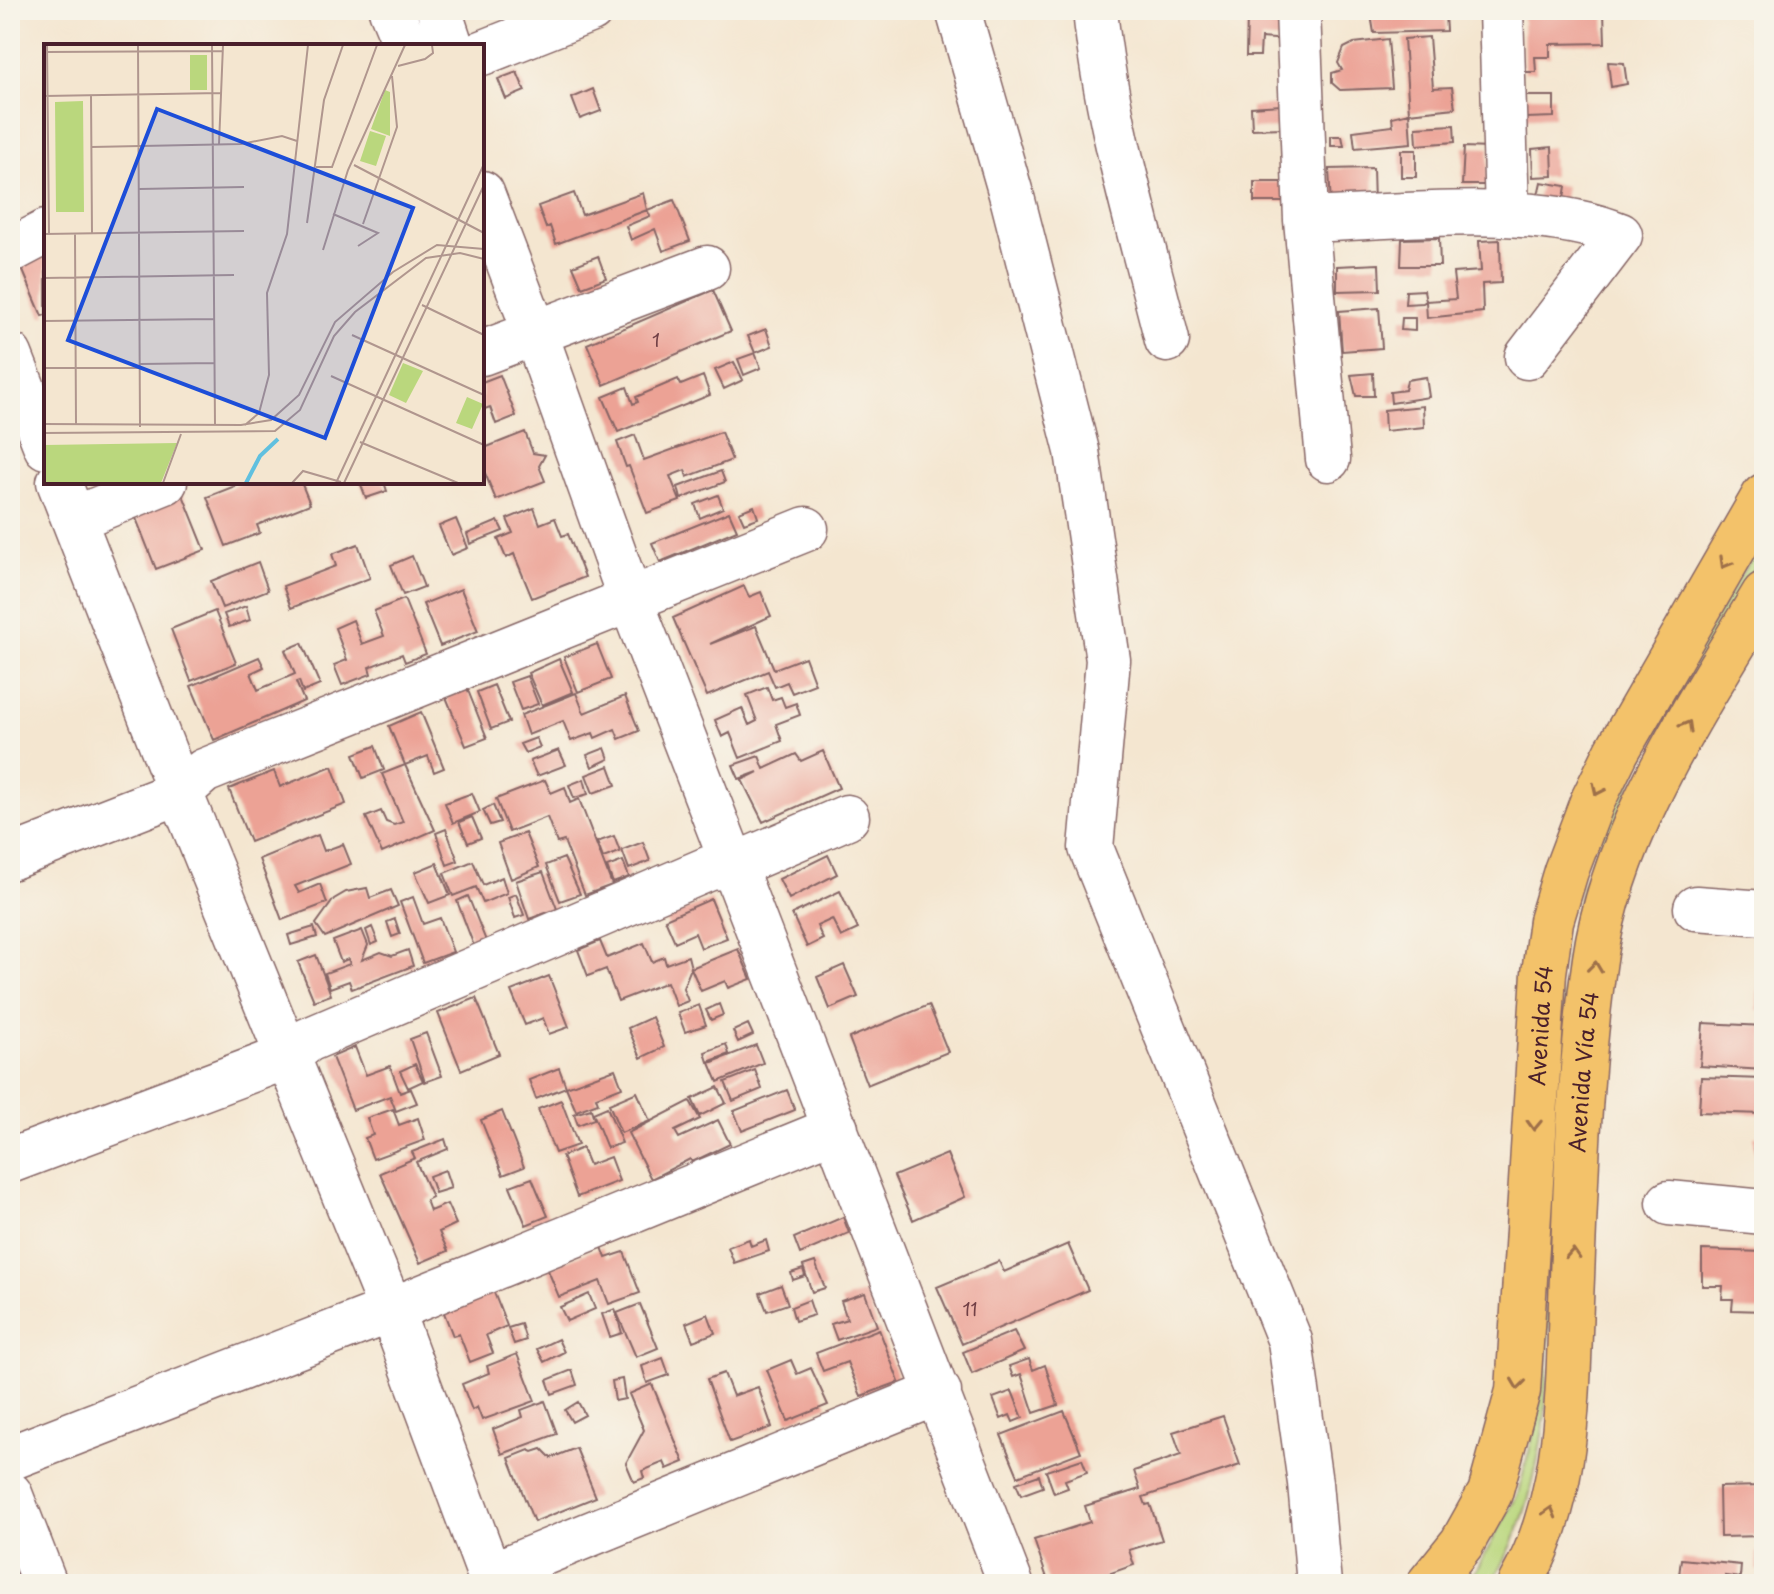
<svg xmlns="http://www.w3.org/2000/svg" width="1774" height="1594" viewBox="0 0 1774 1594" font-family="'Playpen Sans',sans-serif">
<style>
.green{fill:#bad77d;stroke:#827b54;stroke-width:2}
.building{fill:#eca295}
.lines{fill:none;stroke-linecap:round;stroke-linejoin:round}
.minor-casing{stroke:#866565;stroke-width:47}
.major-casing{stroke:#866565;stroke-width:47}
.minor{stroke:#fff;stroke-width:44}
.major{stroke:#f3c26a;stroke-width:44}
.oneway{stroke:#9e704a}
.labels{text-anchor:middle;stroke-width:6;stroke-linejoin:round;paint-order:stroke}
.number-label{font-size:18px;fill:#724046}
.street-label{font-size:22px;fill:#4a1f2b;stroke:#f7f3e8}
.inset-river{fill:none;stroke:#60c0df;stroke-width:4}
.inset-road{fill:none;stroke:#b0968e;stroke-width:2}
.view{fill:#1d4ed8;fill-opacity:0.15;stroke:#1d4ed8;stroke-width:4}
.inset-edge{fill:none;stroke:#4a1f2b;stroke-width:4}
</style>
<rect width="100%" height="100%" fill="#f7f3e8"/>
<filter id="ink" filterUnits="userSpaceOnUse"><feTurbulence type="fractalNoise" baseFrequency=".0125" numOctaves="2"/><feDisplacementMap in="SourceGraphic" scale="16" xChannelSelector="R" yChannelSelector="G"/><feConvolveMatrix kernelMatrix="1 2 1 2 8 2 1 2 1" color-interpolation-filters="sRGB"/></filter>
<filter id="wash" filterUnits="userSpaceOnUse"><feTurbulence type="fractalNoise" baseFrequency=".006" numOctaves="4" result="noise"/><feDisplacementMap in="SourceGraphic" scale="32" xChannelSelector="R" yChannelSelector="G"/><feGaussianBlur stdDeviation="1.8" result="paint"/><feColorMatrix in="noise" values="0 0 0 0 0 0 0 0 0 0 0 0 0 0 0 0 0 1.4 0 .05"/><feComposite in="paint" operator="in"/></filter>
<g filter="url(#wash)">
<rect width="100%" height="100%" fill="#f4e6d0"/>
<path class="green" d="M1764,536v16l-125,212 -48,118 -16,58 -8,44 -22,431c-8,60 -21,117 -54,169h-25l11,-15 41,-75 21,-81 7,-98 7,-215 15,-161 16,-59 48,-120z"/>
<g id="blocks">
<path class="building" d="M1236,10h50v5l-50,-1z
M1382,10h41l1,2 21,3 1,16 -72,2 -3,-18z
M1604,11l1,32 -55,1v13h-15l1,15h-12l-1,-59z
M1247,17l42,2 -1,21 -27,-2 -1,18h-14z
M1429,37l4,51 19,-1 3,21 -46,5 2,30 -56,5 -2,-17 40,-5 -1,-9 17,-4 -5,-74z
M1388,39l4,49 -52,2 -8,-7v-10l10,-3 -4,-7 6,-15 10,-5z
M1608,62l16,1 3,21 -16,3z
M517,72l8,19 -19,8 -8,-20z
M593,89l8,22 -21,8 -8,-21z
M1526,96h28v21l-28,1z
M1282,105l1,23 -31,1 -1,-22z
M1454,125l1,17 -38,3 -1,-18z
M1331,136h11l2,10h-13z
M1464,147l25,1 -2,37h-25z
M1552,147l1,29 -20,1 -1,-28z
M1401,150h15v27h-15z
M1373,168l1,36 -43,2 -2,-37z
M1254,182h33v20h-33z
M1541,182l25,4 -3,19 -26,-5z
M574,193l8,22 61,-22 4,17 -91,34 -6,-18 -4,2 -8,-22z
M674,200l16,41 -27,10 -8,-22 -24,11 -5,-14 24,-10 -3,-6z
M1439,238l1,28h-39l1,-27z
M1500,240l1,43 -19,1 1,28 -56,6 -1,-17 -3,2 -18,1 1,-13 18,-1 2,11 30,-2 -3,-26 28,-2 -2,-30z
M46,248v67l-4,1 -24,-57z
M598,256l8,22 -24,9 -9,-21z
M1379,264l1,26 -43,1v-25z
M713,290l18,41 -127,54 -17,-41z
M1379,308l3,40 -40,3 -3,-40z
M1402,318h13v13l-14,-1z
M766,329l6,17 -17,7 -7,-17z
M755,353l6,15 -17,7 -6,-16z
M734,362l9,18 -19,9 -9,-19z
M1373,373l1,23h-18l-5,-21z
M500,375l16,41 -20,8 -6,-17 -8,3v-28z
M703,376l7,19 -92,37 -15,-35 24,-10 6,17 5,-2 -2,-5 42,-18 3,6z
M1426,377l3,20 -38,6 -1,-11 15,-2 2,-10z
M1423,406l1,21 -39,4 -1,-21z
M525,432l8,21 12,2 -6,11 6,15 -49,19 -11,-27 -3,1v-25z
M721,432l11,28 -45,17 -2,-7 -15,6 10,25 -33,12 -18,-47 -3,1 -9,-25 18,-7 9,25z
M721,471l4,11 -44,17 -3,-12z
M245,482h56l9,22 -53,21 3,8 -34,13 -19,-49z
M360,482h24l3,9 -21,7z
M183,495l22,55 -49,19 -22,-56z
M718,495l5,13 -23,10 -5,-14z
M754,506l4,12 -14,5 -5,-11z
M534,508l6,16 15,-6 7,18 6,-2 17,43 -53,21 -18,-44 -8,4 -8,-19 15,-6 -6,-14z
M729,512l8,18 -77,32 -8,-19z
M456,519l12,29 -17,7 -12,-29z
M498,521l5,10 -33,13 -3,-10z
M358,544l12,34 -79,30 -8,-22 53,-20 -4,-12z
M412,556l12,31 -21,8 -12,-30z
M258,562l10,28 -46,18 -11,-27z
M744,586l5,11 12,-5 10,24 -61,28 46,-18 18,43 31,-12 10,27 -23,9 -5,-11 -12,5 -7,-16 -61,25 -34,-78z
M461,589l17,42 -38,15 -17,-42z
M404,599l22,55 -21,8 -3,-8 -33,13 2,7 -29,11 -8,-20 13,-5 -12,-32 18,-8 9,24 22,-8 -10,-25z
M246,606l4,14 -21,7 -5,-13z
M215,611l21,52 -45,18 -20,-52z
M302,643l18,42 -17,7 -4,-11 -3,1 8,19 -90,39 -23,-54 68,-29 5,10 -13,6 7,17 37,-16 -10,-24z
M597,644l14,35 -33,13 -14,-35z
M559,659l14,33 -31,13 -14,-32z
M527,676l11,28 -17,6 -11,-28z
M494,685l15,37 -18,7 -14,-37z
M767,687l5,13 9,-3 4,10 11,-4 4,12 -24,9 6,17 -42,17 -10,-25 -8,4 -7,-17 27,-12 7,17 8,-4 -10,-26z
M467,688l20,50 -21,8 -20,-49z
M576,693l8,20 41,-17 14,35 -20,8 -4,-10 -20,9 -2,-5 -22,8 -8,-20 -35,14 -7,-20z
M421,712l23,56 -10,4 -6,-16 -23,9 -16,-39z
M536,738l4,9 -15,6 -5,-9z
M375,746l9,24 -21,8 -9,-24z
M605,748l4,11 -17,8 -5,-12z
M559,750l7,15 -29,11 -7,-15z
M823,751l16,37 -76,34 -21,-42 16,-8 -19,7 -6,-14 26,-9 5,13 32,-15 5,7z
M405,765l30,65 -53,23 -16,-36 15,-6 5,11 8,3 9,-3 -21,-48z
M332,766l14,38 -96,38 -21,-53 45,-18 6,16z
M609,766l7,19 -23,8 -7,-18z
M584,779l4,15 -14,4 -5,-13z
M545,780l6,13 14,-6 5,16 9,-4 33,86 -27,10 -21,-54 -7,2 -10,-26 -38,15 -13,-33z
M472,793l8,19 -27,11 -8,-20z
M493,805l7,17 -10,3 -7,-15z
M472,817l9,21 -13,5 -9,-21z
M446,829l12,32 -11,4 -11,-32z
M525,833l14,34 -28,12 -13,-36z
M318,835l6,16 19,-7 8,20 -56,22 4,7 21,-9 7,19 -45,17 -23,-61z
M614,836l6,16 -17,6 -6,-16z
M643,842l7,19 -21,8 -7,-19z
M828,855l9,19 -48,25 -10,-20z
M564,858l16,36 -20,7 -14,-36z
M473,861l10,24 19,-8 5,16 -24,10 -7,-16 -23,9 -9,-23z
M623,861l6,16 -16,6 -6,-16z
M437,863l13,32 -21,8 -14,-31z
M543,872l14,37 -28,10 -13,-38z
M367,888l3,10 21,-8 7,16 -73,31 -9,-13 18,-25 12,-7z
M840,891l18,38 -17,8 -9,-18 -15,7 6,13 -16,8 -15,-33z
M516,894l8,21 -9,3 -7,-21z
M468,896l18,45 -12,5 -17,-45z
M413,897l10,27 17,-6 13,34 -30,11 -23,-61z
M711,899l16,39 -26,10 -6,-15 -20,9 -10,-23z
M395,919l5,15 -8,3 -5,-15z
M314,927l3,10 -26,8 -3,-10z
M372,927l6,15 -7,3 -5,-15z
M362,930l6,15 -6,15 19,-8 11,4 16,-6 5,16 -61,23 -3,-8 -19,7 -5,-15 25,-9 -2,-5 -7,3 -8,-21z
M600,941l7,17 37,-15 8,19 12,-5 2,7 22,-8 3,12 -8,20 5,13 -12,5 -9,-24 -49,19 -12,-32 -18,7 -10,-26z
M738,949l13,30 -23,9 -3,-7 -24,10 -10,-23z
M316,955l15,40 -17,6 -16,-39z
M1759,955h5v56l-7,-1z
M844,965l14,32 -28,12 -13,-32z
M549,976l20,51 -20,7 -6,-16 -18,7 -14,-34z
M476,998l23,56 -38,16 -23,-57z
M719,1004l4,11 -12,5 -5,-10z
M699,1005l7,20 -21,7 -7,-19z
M929,1005l19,47 -81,33 -18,-47z
M652,1017l12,30 -23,11 -13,-30z
M1703,1023l61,3v44l-64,-4z
M748,1024l5,11 -15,7 -5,-11z
M426,1033l16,43 -17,6 -15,-43z
M726,1044l3,10 -21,8 -3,-10z
M756,1045l7,18 -45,19 -8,-19z
M355,1047l11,28 24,-9 10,27 11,-4 6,14 -21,8 -6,-15 -37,14 -21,-53z
M415,1064l8,17 -15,7 -8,-17z
M559,1068l7,19 -30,12 -7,-19z
M615,1069l7,18 -26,10 2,6 -22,8 -10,-24z
M755,1070l7,19 -29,12 -8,-19z
M1701,1077l63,2v35l-65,-2z
M718,1087l8,16 -26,13 -8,-17z
M787,1090l8,20 -53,21 -8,-20z
M637,1092l13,29 -29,12 -12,-29z
M561,1100l17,45 -23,8 -17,-44z
M690,1101l10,18 -25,12 4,7 39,-18 12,24 -38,18 -2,-3 -39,20 -23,-46z
M607,1107l15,36 -15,5 -14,-35z
M393,1109l6,16 19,-7 7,22 -52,19 -8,-21 8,-3 -6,-17z
M591,1109l3,10 -16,6 -4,-11z
M502,1111l22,56 -21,8 -22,-55z
M1754,1136h10v17l-9,1z
M445,1139l3,10 -32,13 16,35 -6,3 4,11 17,-7 9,20 -17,8 9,19 -28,12 -40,-90 35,-15 -3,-6z
M582,1148l7,17 21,-8 9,24 -42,16 -15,-41z
M947,1154l18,43 -52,23 -19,-44z
M445,1170l6,18 -16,5 -6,-17z
M532,1178l16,38 -22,9 -16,-39z
M843,1217l6,16 -49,21 -6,-16z
M749,1239l2,7 15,-6 3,11 -35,12 -6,-16z
M1068,1244l20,46 -126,54 -25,-57 62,-26 5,11z
M602,1247l4,11 18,-6 16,41 -31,11 -9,-23 -41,16 -12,-29z
M1702,1250l62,2v59l-32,-1 1,-11h-11l1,-13h-21z
M815,1262l10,26 -13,4 -9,-26z
M803,1269l2,7 -12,4 -2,-7z
M781,1285l7,19 -21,7 -7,-18z
M493,1290l14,36 -21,9 7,18 -23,9 -11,-28 -6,2 -10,-26z
M865,1293l12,33 -40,14 -6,-16 16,-5 -6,-18z
M589,1294l6,15 -28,12 -7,-14z
M809,1300l5,15 -19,6 -4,-14z
M640,1304l18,44 -22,9 -19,-44z
M615,1309l7,24 -12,4 -8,-23z
M708,1314l7,19 -22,8 -7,-18z
M521,1324l5,16 -12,4 -6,-16z
M879,1329l20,53 -38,14 -14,-34 -24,9 -7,-18z
M1014,1331l10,20 -52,23 -9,-22z
M558,1339l6,13 -20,10 -7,-13z
M517,1354l18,47 -53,19 -5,-13 -5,3 -10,-26 27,-11 -2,-7z
M663,1358l6,17 -22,8 -5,-17z
M1029,1359l4,11 12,-5 13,40 -24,8 -13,-39 -8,3 -4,-11z
M791,1360l6,14 14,-6 17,37 -40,16 -21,-51z
M572,1370l5,15 -25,9 -5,-14z
M724,1373l9,23 25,-9 14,40 -42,15 -23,-63z
M622,1379l3,20 -10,2 -3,-20z
M652,1384l32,78 -17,7 -3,-7 -22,9 2,7 -10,4 -8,-19 18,-33 -15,-36z
M1012,1391l11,27 -10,4 -3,-7 -9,4 -8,-21z
M545,1401l12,33 -55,20 -9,-25 30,-12 -2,-7z
M578,1402l7,13 -13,7 -7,-12z
M1064,1411l17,41 -63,24 -17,-41z
M1223,1416l17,49 -97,32 3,8 4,-1 12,36 -33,10 5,15 -29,10 3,9h-59l-15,-44 56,-18 -5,-16 55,-17 -6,-18 47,-16 -8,-23z
M576,1448l20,49 -62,25 -25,-64 20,-8 4,2 9,-3 9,9z
M1082,1459l5,13 -22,8 3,8 -14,5 -8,-22z
M1039,1475l4,12 -22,8 -5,-12z
M1764,1486v50l-44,1 -1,-50z
M1757,1551l7,1v19l-8,-1z
M1681,1559l60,6 -1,13 -15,-2v8h-47z"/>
</g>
</g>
<g filter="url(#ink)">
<use href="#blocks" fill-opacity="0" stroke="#866565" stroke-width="2"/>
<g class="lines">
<g class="minor-casing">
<path id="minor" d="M391,10l15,36
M439,10l12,36
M958,10l55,191 64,250 31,209 -17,188 199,493 20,142 9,101
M1095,10c11,112 45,221 72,330
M1298,10l8,210 22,239
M1501,10l6,203
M482,53l109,-43
M482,193l53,139 96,269 380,983
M1306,220c92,-3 231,-20 314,15l-93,122
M10,251l36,-19
M482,353l225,-85
M10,355l36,92
M59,482l121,310 211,518 102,274
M74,519l91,-37
M10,858l170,-66 24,-21 602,-242
M1696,908l68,5
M10,1161l276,-104 22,-17 402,-172 23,-2 114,-49
M1669,1203l95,9
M10,1458l381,-148 445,-182
M10,1494l35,90
M490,1575l449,-183"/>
</g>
<g class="major-casing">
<g id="major">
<path id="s1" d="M1429,1584l33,-41 28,-50 28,-102 26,-418 7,-52 15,-50 26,-69 25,-51 147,-255"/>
<path id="s2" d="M1520,1584c53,-93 47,-203 52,-306 4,-106 8,-214 23,-319 19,-132 103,-253 169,-365"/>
</g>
</g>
<use href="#minor" class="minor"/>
<use href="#major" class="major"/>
</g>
<defs><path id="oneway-chevron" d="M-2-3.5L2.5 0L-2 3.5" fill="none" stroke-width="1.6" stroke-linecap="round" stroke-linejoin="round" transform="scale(2)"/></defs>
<g class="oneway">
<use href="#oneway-chevron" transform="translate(1725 563) rotate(120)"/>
<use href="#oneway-chevron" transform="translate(1687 726) rotate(-60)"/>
<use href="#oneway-chevron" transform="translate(1598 790) rotate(115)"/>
<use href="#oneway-chevron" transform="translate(1595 967) rotate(-83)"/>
<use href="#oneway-chevron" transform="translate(1534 1125) rotate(92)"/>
<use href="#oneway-chevron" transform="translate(1573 1254) rotate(-87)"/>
<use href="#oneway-chevron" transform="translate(1518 1384) rotate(97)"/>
<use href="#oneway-chevron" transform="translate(1550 1512) rotate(-74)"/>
</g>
</g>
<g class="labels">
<g class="number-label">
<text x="656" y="347">1</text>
<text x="970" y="1316">11</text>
</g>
<g class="street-label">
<text dy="8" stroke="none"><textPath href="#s1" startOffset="582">Avenida 54</textPath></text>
<text dy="8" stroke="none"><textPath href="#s2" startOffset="520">Avenida Vía 54</textPath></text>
</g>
</g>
<g transform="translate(44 44)">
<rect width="440" height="440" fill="#f4e6d0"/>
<path d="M146,11h17v35h-17zM341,46l5,2v44l-19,-7zM39,57l1,111h-28l-1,-110zM326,87l16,5 -10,30 -16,-5zM359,319l20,8 -17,32 -17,-8zM423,353l16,7 -11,25 -16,-6zM133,399l-16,40h-117v-38z" fill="#bad77d"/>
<path class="inset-river" d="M202,439l14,-27 18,-17"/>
<path class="inset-road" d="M3,1l2,189M94,1l2,382M168,1l3,380M3,8l176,-1M354,22l27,-7 8,-6 -1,-8M47,51l1,139M0,52l177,-3M175,100l4,-99M47,103l150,-3 41,-8 15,5M310,121l130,68M272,123h16l45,-122M95,145l105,-2M289,170l45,19 -20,13M263,179l17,-123 19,-55M319,180l34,-97 -5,-51M0,190l200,-3M31,190l1,190M279,206l25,-80 57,-125M0,234l190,-3M378,261l62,30M0,277l171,-2M308,291l132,60M96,320l75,-1M0,324h96M287,332l153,69M0,380l197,1 30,-5 28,-25 36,-73 58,-50 44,-27 47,4M201,381l14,-12 10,-38 -2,-82 20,-59 21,-189M0,389l231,-2 25,-21 34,-74 21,-24 71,-54 34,-5 24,6M316,398l98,41M119,439l18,-49M248,439l11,-12 38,11M292,439l148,-319M300,439l140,-298"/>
<path class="view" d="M113,65l256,99 -88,230 -257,-98z"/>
<rect width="440" height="440" class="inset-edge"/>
</g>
<rect width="1774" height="1594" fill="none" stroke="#f7f3e8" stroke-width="40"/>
</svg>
